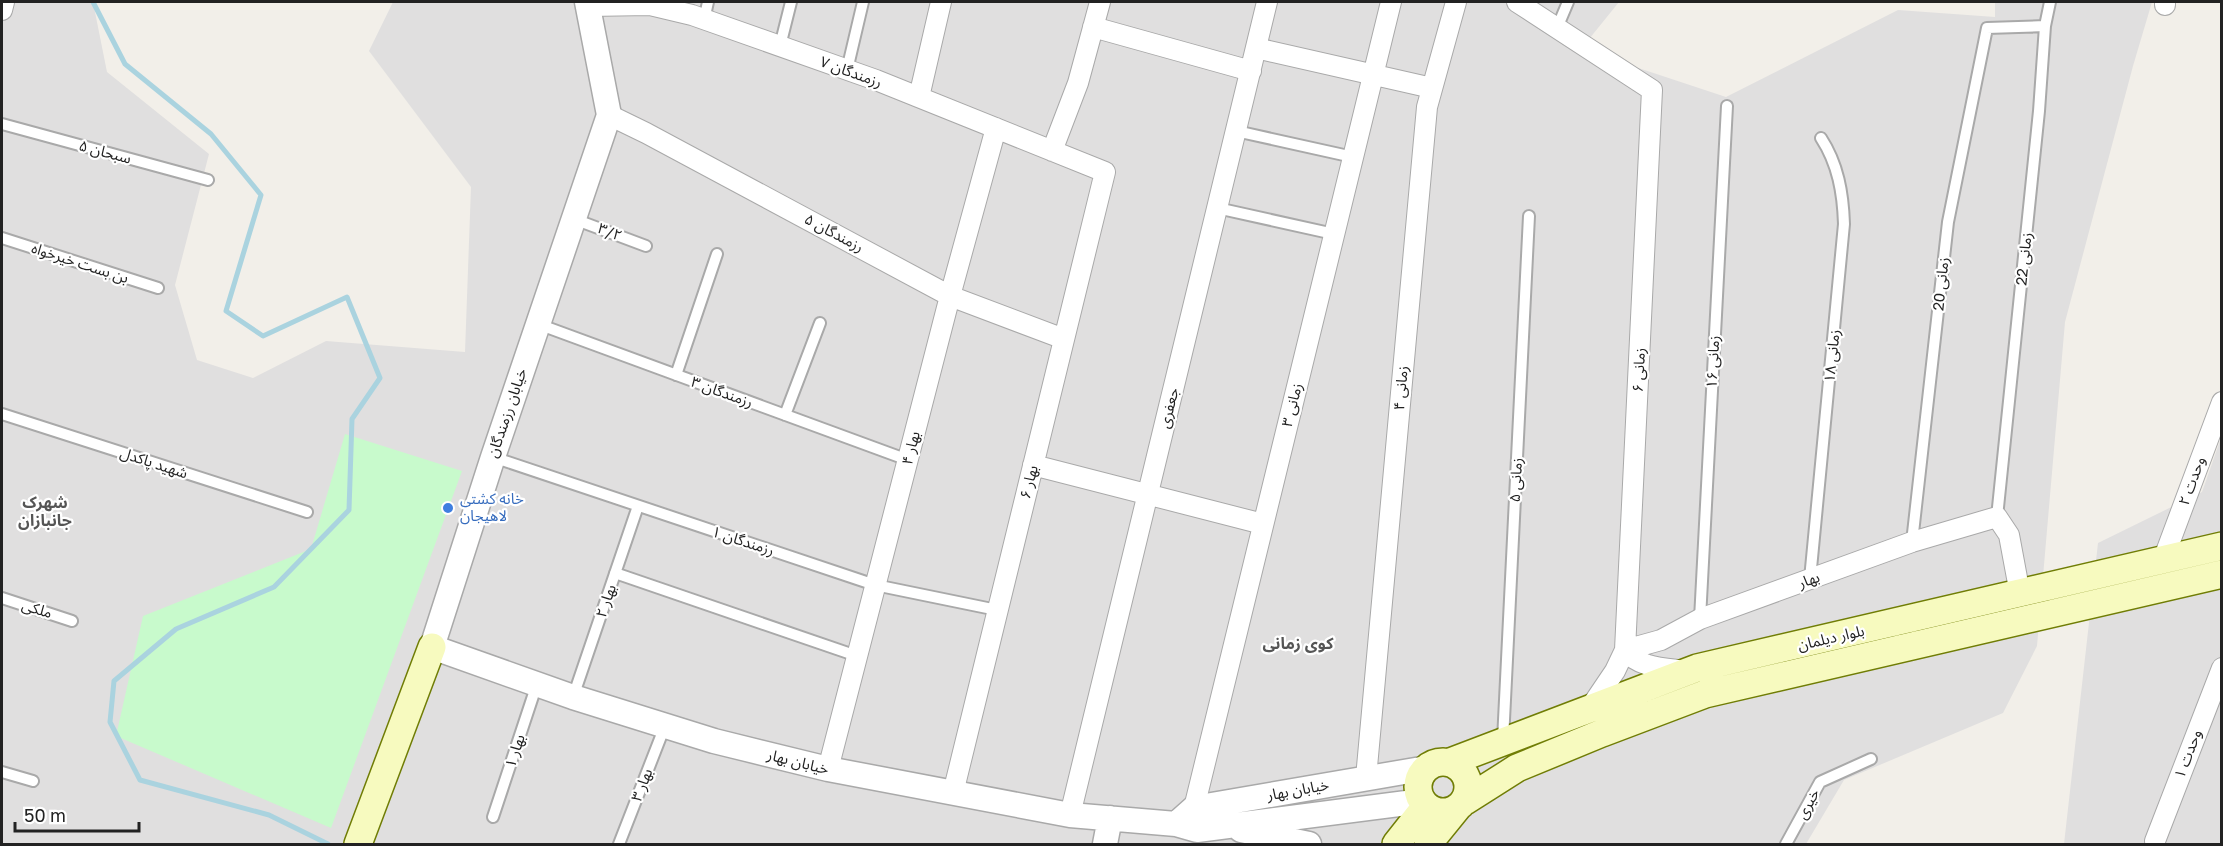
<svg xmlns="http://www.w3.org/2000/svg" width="2223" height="846" viewBox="0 0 2223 846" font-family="'Golos Text','Noto Sans Arabic',sans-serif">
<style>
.residential{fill:#e0dfdf}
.park{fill:#c8facc}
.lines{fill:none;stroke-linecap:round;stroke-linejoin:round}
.stream{stroke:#aad3df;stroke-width:5}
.service-casing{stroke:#a9a9a9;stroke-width:14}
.minor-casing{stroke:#a9a9a9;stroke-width:22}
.tertiary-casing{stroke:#a9a9a9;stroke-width:27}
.secondary-casing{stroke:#707d05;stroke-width:30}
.service{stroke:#fff;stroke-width:10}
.minor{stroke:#fff;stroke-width:20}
.tertiary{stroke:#fff;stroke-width:24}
.secondary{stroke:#f7fabf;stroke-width:27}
.shop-dot{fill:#3f7fe0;stroke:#fff;stroke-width:2}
.labels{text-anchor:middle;stroke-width:4.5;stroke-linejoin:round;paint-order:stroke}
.street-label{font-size:15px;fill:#222;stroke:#fff}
.shop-label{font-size:15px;fill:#366cbe;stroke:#fff;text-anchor:start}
.neighbourhood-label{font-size:16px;font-weight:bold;fill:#555;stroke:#fff}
</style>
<rect width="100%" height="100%" fill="#f2efe9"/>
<path class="residential" d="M2,2h91l14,70 102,82 -34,131 22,75 56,18 73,-37 139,11 6,-165 -102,-136 24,-49h1226l-38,47 145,48 172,-87 97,7v-15h157l-19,64 -68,256 -28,324 -34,67 -159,67 -38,64h-1804z
M2221,438v406h-157l34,-301 104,-51z"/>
<path class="park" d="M345,434l117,37 -131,357 -215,-92 27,-120 168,-67z"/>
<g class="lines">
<path class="stream" d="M93,2l32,62 86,70 50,61 -35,116 37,25 84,-39 33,81 -28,41 -3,91 -75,77 -98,42 -62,52 -4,41 30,58 129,35 59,29"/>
<g class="service-casing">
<path id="service" d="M704,20l4,-18
M1557,28l11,-26
M780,46l11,-44
M847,70l16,-68
M2,124l206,56
M1236,131l117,26
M1217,208l117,26
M574,219l72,27
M2,238l156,50
M538,324l370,136
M676,375l41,-121
M2,414l305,98
M785,415l35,-92
M493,457l382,128 122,25
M1997,517l42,-406 6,-85 5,-24
M1912,542l36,-320 39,-194 58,-2
M615,573l242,83
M1810,579l34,-355c-1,-31 -6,-60 -23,-86
M2,598l70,23
M1700,619l27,-513
M573,697l65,-191
M1503,740l26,-524
M2,772l31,9
M493,817l44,-133
M619,844l46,-118
M1786,844l34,-62 51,-23"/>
</g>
<g class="minor-casing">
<path id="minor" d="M1517,2l135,88 -27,560 -10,21 -25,37
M2165,5v-3
M588,6l62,-1 42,10 184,65 229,92 -152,621
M2,10l2,-8
M1093,27l158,44
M1256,48l176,40
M919,97l22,-95
M609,115l37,18 304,163 114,43
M1052,151l26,-68 22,-81
M1033,465l230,59
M2163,560l59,-158
M1625,650l36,-10 39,-21 212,-77 85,-25 12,18 11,59
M1625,650c13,18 40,18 61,21
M828,769l122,-473 46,-168
M1366,778l61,-671 29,-105
M1194,808l197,-806
M1070,815l197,-813
M2155,841l67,-173"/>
</g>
<g class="tertiary-casing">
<path id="tertiary" d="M587,2l22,113 -116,342 -61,190 141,50 141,44 114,28 242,46 106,9 21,6 225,-29
M1176,824l18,-16 233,-40
M1241,830l68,14
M1105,844l5,-26"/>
</g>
<g class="secondary-casing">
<path id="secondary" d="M1418 787a25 25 0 1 1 50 0a25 25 0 1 1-50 0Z
M1450,762l247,-94 525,-122
M1465,801l52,-33 85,-35 103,-39 517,-120
M358,844l74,-197
M1396,844l30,-38
M1428,844l30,-37"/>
</g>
<use href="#service" class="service"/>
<use href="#minor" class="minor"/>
<use href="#tertiary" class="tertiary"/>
<use href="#secondary" class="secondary"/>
</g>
<circle class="shop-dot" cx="448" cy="508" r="6"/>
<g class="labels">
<g class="street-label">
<text transform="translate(851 72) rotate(20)" y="5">رزمندگان ۷</text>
<text transform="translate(105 152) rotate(15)" y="5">سبحان ۵</text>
<text transform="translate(610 232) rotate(21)" y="5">۳/۲</text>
<text transform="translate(834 233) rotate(28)" y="5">رزمندگان ۵</text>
<text transform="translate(2024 259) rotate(-84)" y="5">زمانی 22</text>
<text transform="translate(80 263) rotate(18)" y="5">بن بست خیرخواه</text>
<text transform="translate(1941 284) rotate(-84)" y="5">زمانی 20</text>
<text transform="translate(1832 356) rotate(-84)" y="5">زمانی ۱۸</text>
<text transform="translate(1713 362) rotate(-87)" y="5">زمانی ۱۶</text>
<text transform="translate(1639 370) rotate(-87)" y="5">زمانی ۶</text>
<text transform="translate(1401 388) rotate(-85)" y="5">زمانی ۴</text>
<text transform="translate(722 392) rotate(20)" y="5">رزمندگان ۳</text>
<text transform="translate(1292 405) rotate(-76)" y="5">زمانی ۳</text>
<text transform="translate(1169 408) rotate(-76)" y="5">جعفری</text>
<text transform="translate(507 413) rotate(-71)" y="5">خیابان رزمندگان</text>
<text transform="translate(911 448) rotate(-76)" y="5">بهار ۴</text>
<text transform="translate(154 463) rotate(18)" y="5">شهید پاکدل</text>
<text transform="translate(1516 480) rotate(-87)" y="5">زمانی ۵</text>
<text transform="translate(2192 481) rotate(-70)" y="5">وحدت ۲</text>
<text transform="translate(1029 482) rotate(-76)" y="5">بهار ۶</text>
<text transform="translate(743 541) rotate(18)" y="5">رزمندگان ۱</text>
<text transform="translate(1809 580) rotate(-20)" y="5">بهار</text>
<text transform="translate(606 601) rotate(-71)" y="5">بهار ۲</text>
<text transform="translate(37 609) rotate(17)" y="5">ملکی</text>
<text transform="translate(1831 638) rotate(-13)" y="5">بلوار دیلمان</text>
<text transform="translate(515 751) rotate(-72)" y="5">بهار ۱</text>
<text transform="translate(2188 754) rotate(-69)" y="5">وحدت ۱</text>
<text transform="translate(798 762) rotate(14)" y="5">خیابان بهار</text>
<text transform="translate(642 785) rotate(-69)" y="5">بهار ۳</text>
<text transform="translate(1298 790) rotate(-10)" y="5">خیابان بهار</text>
<text transform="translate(1808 804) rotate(-62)" y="5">خیری</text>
</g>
<g class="shop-label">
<text x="460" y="504">خانه کشتی<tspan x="460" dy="17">لاهیجان</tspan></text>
</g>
<g class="neighbourhood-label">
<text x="45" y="508">شهرک<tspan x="45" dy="18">جانبازان</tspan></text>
<text x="1298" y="649">کوی زمانی</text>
</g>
</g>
<rect width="2223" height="846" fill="none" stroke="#222222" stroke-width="6"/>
<path d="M15 822v9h124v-9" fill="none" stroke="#222222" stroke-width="3"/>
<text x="24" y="822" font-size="18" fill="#222222" stroke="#ffffff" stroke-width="4.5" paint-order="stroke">50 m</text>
</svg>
